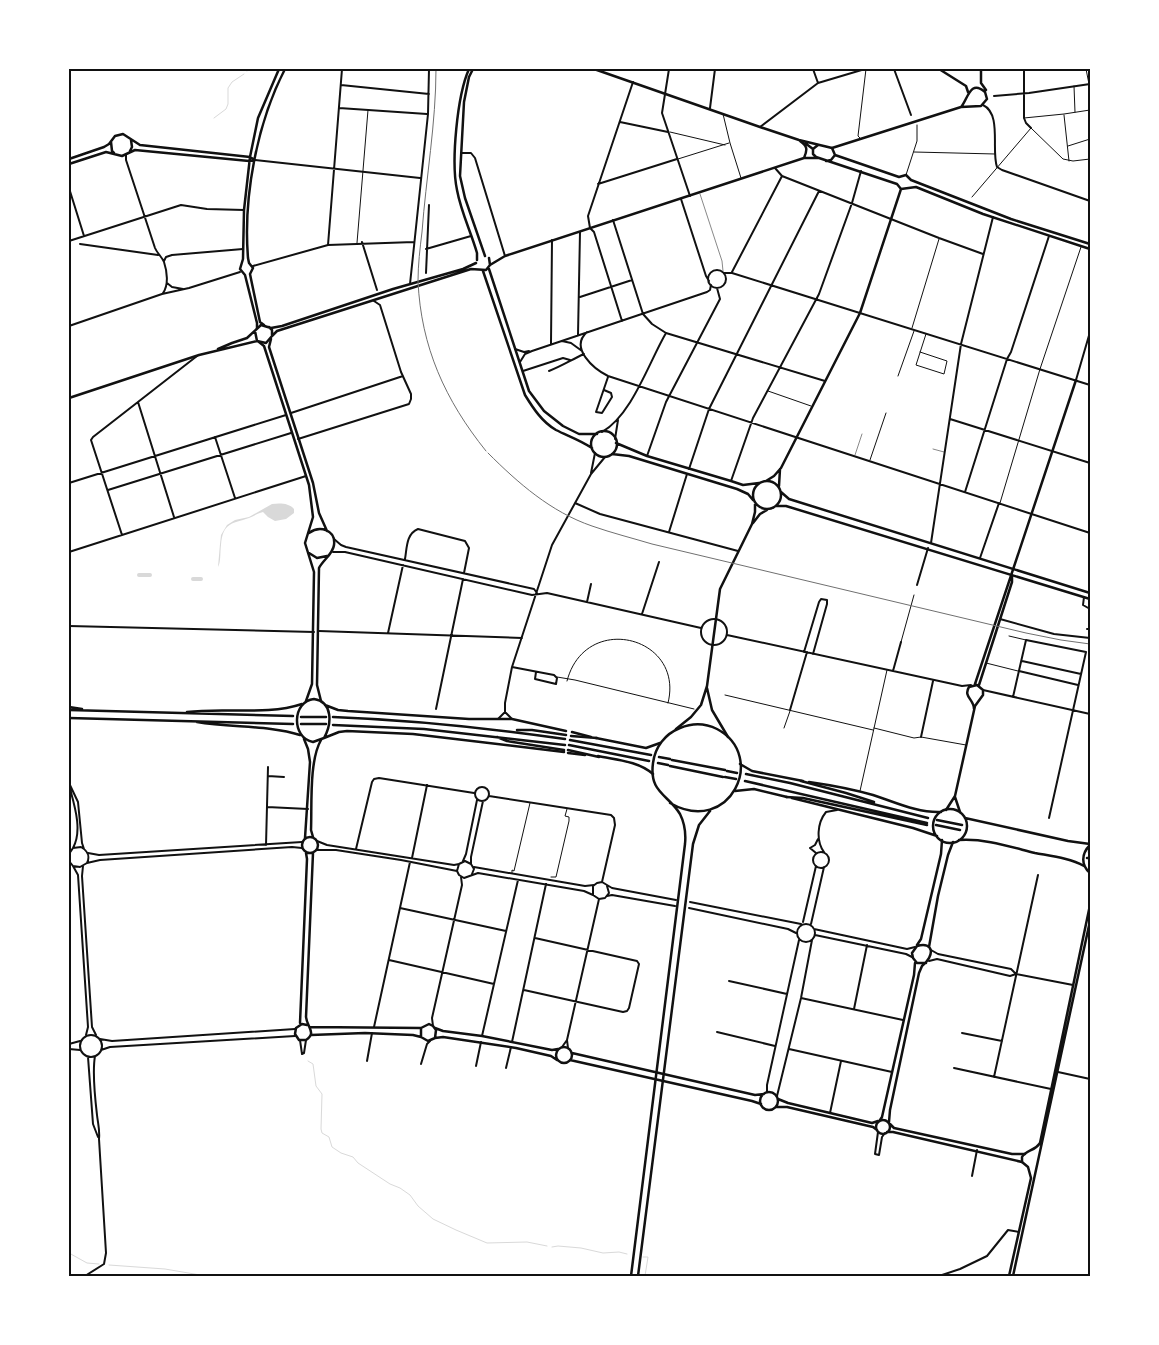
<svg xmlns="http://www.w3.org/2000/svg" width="1159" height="1345" viewBox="0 0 1159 1345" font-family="'Alegreya Sans',sans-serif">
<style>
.water{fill:#d9d9d9}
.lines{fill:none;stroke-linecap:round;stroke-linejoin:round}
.stream{stroke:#d9d9d9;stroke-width:1}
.canal{stroke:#d9d9d9;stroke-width:4}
.service{stroke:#111;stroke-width:0.5}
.pedestrian{stroke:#111;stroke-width:1}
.minor{stroke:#111;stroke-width:2}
.secondary{stroke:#111;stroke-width:2.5}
.primary{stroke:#111;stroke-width:2.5}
.trunk{stroke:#111;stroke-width:2.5}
.rail{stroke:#707070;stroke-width:1}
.neatline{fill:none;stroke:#111;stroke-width:2}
</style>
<rect width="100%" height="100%" fill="#fff"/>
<path class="water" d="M272,504c8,-1 17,-1 22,5v4l-8,6 -11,2 -7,-4 -5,-5c-5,1 -9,4 -14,6 -17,6 -26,4 -28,27 -1,7 0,17 -3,22l2,-23 1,-9 6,-10 8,-5 14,-3z"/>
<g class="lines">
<path class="stream" d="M247,71l3,-2
M214,118l12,-9 2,-5v-16l4,-6 12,-8
M308,1061l5,3 3,22 6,8 -1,35 1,4 7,4 3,10 9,6 12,4 5,6 32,21 10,4 10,7 8,11 15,13 23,11 31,13 40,-1 20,4
M552,1247l6,-1 23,2 22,5 16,-1 8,2
M69,1253l18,10 12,1
M643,1257h5l-3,19
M109,1265l56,4 41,7"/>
<path class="canal" d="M139,575h11
M193,579h8"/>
<path class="service" d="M700,194l22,67 1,10
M933,449l11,3
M855,455l7,-21"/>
<path class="pedestrian" d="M1024,69h9
M1086,69l3,15 1,25
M1074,86l1,26
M723,114l7,29 11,35
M1064,115l5,46
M1024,118l40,-4 26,-4
M670,132l55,13
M861,139l-3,-3 8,-67
M1068,146l22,-7
M914,152l81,2
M678,159l51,-16
M906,175l11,-34v-16
M972,197l59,-69 32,31 10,2 17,-2
M357,243l11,-133
M912,328l27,-89
M920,352l27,9 -3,13 -28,-9 10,-31
M898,376l16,-45
M768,391l43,15
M870,460l16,-47
M1000,503l40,-134 41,-122
M1009,636l17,4
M901,642l13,-47
M986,663l32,8
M557,677l18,3 119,29
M567,681c18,-70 118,-45 101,22
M725,695l148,35
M784,728l6,-17
M874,728l40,10 7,-1 45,8
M860,791l27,-121
M512,873v-3l2,1 16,-68
M551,877h5l13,-56v-4l-4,-1 2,-7"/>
<path class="minor" d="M669,69l-7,44 28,83
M813,69l5,14
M894,69l17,46
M1024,69v49l2,5 5,5
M341,85l88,9
M994,96l35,-3 61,-9
M983,105c19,9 8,45 14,62l5,3 88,31
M339,108l88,6
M710,108l5,-39
M620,122l48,10
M760,127l58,-44 47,-14
M461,153h10l4,5 30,98
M126,155v5l29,88c2,5 7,9 9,14 3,9 5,23 -1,31
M255,160l165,18
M775,168l7,8 157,62 44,16
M598,184l79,-25
M69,188l15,48
M681,199l25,77 3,5
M613,220l30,94 9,10 14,9 159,48
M69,241l112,-36 26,4 37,1
M362,242l15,48
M80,244l78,11
M328,245l14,-176
M426,249l45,-13
M164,261l2,-4 6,-2 71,-6
M253,266l75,-21 86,-3
M708 279a9 9 0 1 1 18 0a9 9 0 1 1-18 0Z
M732,272l50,-96
M426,273l3,-68
M724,273h8l358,112
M167,283l5,4 11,2
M410,284l18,-170 1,-45
M580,297l52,-17
M622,321l-28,-89 -4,-4 -2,-12 45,-134
M69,326l93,-32 27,-6 51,-16
M587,332c-18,16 7,37 21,44l482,157
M578,335l2,-103
M562,341l9,2 11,8
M551,344l1,-104
M515,349l9,3 5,-1
M520,362l5,-8 7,-3 175,-59 3,-2 1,-5
M523,371l40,-13 7,2
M549,371c13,-5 22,-11 35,-17
M1076,380l14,-48
M604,390l7,3 1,4 -10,16 -6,-1 12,-35
M138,402l36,115
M291,413l112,-37
M950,419l140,44
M602,432c30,-17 47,-70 64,-99
M215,437l20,61
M298,439l111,-35 2,-5v-5l-10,-22 -21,-67 -6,-4
M615,439l3,-19
M647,456l19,-54 54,-103 -3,-11
M689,469l20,-60 110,-218
M591,473l4,-20
M731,481l22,-63 66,-124 33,-91 9,-32
M69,483l217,-68
M108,490l183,-57
M965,492l42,-133 4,-7 38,-116
M575,503l25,11 138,37
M669,532l18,-58
M122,535l-31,-95 2,-3 104,-81
M334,539l7,6 5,2 188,42 3,4
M931,543l30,-199 32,-127
M69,552l237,-76
M333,552h12l187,43 15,-2 154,35
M980,558l19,-55
M405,559c2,-11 1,-25 13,-30l47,12 4,7 -5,25
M917,585l11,-37
M1084,597l-1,8 7,4
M587,602l4,-18
M642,614l17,-52
M701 632a13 13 0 1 1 26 0a13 13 0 1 1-26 0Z
M1000,619l54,15 36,4
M69,626l245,6
M1087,629h3
M319,631l203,7
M388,633l15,-68
M727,635l235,51 9,-1
M804,652l15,-50 2,-3 6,1v4l-14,50
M1022,661l59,13
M512,667l42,8 3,3 -1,6 -21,-5 1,-7
M893,671l8,-29
M1019,671l59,14
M983,690l107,24
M1013,697l13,-57 60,12 -37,166
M436,709l27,-130
M790,710l17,-58
M498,719l7,-7
M512,719l-7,-7v-9l7,-36 40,-122 39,-71 14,-17
M921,737l12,-56
M268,776l16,1
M69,783l9,19 4,41 2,6
M69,785c5,19 14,45 4,63
M475 794a7 7 0 1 1 14 0a7 7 0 1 1-14 0Z
M489,796l122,19 3,3 1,7 -13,57
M267,807l41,2
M317,841l10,4 127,20 5,-1
M266,845l2,-78
M356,849l16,-67 2,-3 5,-1 95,15
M317,850h19l65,10 56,11
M813 860a8 8 0 1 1 16 0a8 8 0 1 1-16 0Z
M824,852c-8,-11 -7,-29 2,-40l11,-2
M88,853l11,2 203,-13
M816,853l-6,-5 5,-3 3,-6
M69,854l4,-6 8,-1c7,4 9,10 6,16l-7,4 -7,-1 -4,-5
M412,858l15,-73
M463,861l3,-7 11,-54
M87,863l13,-3 192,-13 10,1
M471,864v-7l12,-56
M73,866l5,9 10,152 -2,8
M83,866l-1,10 10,151 4,8
M474,867l111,19 9,-1
M472,874l2,-5 -3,-5 -6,-3 -6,3 -2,7 2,4 5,3 14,-5 106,18 9,4
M607,886l2,7 -4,5 -6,1 -6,-4v-9l4,-3 5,-1 10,6 64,12
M607,896l5,-1 63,11
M690,902l111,22
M400,908l106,23
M689,908l99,21 8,4
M803,922l13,-56
M797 933a9 9 0 1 1 18 0a9 9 0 1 1-18 0Z
M811,924l13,-57
M814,929l93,20 8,-2
M815,935l91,19 6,3
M931,950l7,4 73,15 5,5 57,11
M389,960l105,24
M929,961l8,-2 73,17 6,-2
M729,981l58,13
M524,990l99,22 4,-1 2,-3 10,-44 -2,-3 -102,-23
M801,998l102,22
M854,1009l13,-64
M433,1026l-1,-8 30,-133 -1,-8
M374,1027l36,-165
M717,1032l58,14
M962,1033l40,8
M80 1046a11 11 0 1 1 22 0a11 11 0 1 1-22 0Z
M482,1036l36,-156
M100,1039l12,2 183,-12
M300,1040l2,14 2,-1 2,-13
M512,1042l34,-158
M69,1044l11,-3
M562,1047l5,-7
M568,1048l-1,-8 32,-141
M69,1049l11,1
M789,1049l103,23
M101,1050l9,-3 185,-11
M88,1057l5,67 5,13
M367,1061l5,-28
M421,1064l6,-20 3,-3
M476,1066l5,-24
M506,1068l5,-21
M954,1068l97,21
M1058,1072l32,7
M994,1077l44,-202
M767,1092v-7l32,-145
M777,1096l24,-98 11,-58
M830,1113l11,-52
M878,1132l-3,22 4,1 3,-18 3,-4
M972,1176l5,-26
M85,1276l19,-12 2,-11 -7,-114c1,-9 -1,-15 -2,-24 -2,-17 -5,-42 -2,-59
M939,1276l21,-7 27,-13 21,-26 11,2"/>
<path class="secondary" d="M939,69l27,17 2,6
M981,69v14l5,7
M111,142l1,9 2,2
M832,148l129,-41 20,-1 6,-7 -2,-7c-15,-13 -17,7 -24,15
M130,151l2,-4 -1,-7
M69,159l35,-12 5,-3 6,-8 8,-2 17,11 110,12 5,3
M69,164l37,-12 16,4 13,-6 114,11 6,-1
M264,325l-4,-3 -9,-43 -1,-5 3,-6 -4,-5 -1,-5c-5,-61 9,-135 37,-189
M257,328v-5l-12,-48 -5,-6 3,-10 1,-49 6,-53 8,-39 21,-49
M271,339l-2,8 44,136 6,30 8,18
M259,342l5,4 45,139 4,32 -8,26 9,29 -2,112 -6,17
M309,533c11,-8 27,-3 25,12 -1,9 -11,15 -15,23l-2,117 4,16
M309,553l8,5 10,-2
M975,684l101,-304
M979,685l33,-103v-5
M304,739l4,10 2,13 -5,76
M955,797l5,15
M946,810l9,-14 20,-90 8,-11v-5l-6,-5 -8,2c-6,10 5,12 5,22
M302 845a8 8 0 1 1 16 0a8 8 0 1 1-16 0Z
M313,837l-2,-7c1,-25 -2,-69 10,-90
M917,945l4,-6 20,-85 1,-14
M929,947l9,-51 10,-41 5,-13
M300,1023l7,-164 -1,-6
M307,1025l-5,-1 -6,4 -1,6 4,6h7c11,-7 1,-13 0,-23l7,-164
M310,1027l111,1
M435,1028l8,3 39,5 70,14 6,-1
M311,1035l54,-2 48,2 8,2 7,4 7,-3 8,-1 73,11 35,8 6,4
M421,1037v-9l8,-4 4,2 3,4 -1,8
M556 1055a8 8 0 1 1 16 0a8 8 0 1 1-16 0Z
M572,1053l183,42 9,-1
M570,1060l182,41 9,3
M760 1101a9 9 0 1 1 18 0a9 9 0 1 1-18 0Z
M778,1099l10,4 84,20 6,-2
M776,1107h11l86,20 4,3
M876 1127a7 7 0 1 1 14 0a7 7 0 1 1-14 0Z
M880,1120l2,-3 32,-142 1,-12
M889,1122l1,-12 29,-137 3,-7c13,-10 12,-25 -5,-20l-5,7 1,5 4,5h9
M890,1124l4,4 118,26h13
M887,1132h6l129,30"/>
<path class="primary" d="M469,69c-12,27 -18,93 -12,121 4,22 14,42 20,63v7
M473,69l-4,8 -5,25 -4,74 5,22 20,58
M594,69l166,58 39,13 33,8 3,7 -4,5 -5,1
M800,141c7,5 8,8 4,17
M805,143l8,6
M818,145l-5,4v5l3,3 81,27 4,5
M835,155l64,22
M899,177l7,-2 5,5 100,39 79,25
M901,189l15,-2 67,27 107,35
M490,265l15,-9 299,-98h15
M489,269l40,122 15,20 19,15 16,8h18
M483,271l42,124c8,13 17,27 31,35 12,6 24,10 36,18
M255,331l2,10 9,2 6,-7v-6l-3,-3
M272,336l5,-5 194,-62 15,1 4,-5 -1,-7
M218,349l14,-6 15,-5 14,-13 10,3 11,-2 111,-37 70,-20 13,-6
M69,398l130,-43 58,-14
M591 444a13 13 0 1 1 26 0a13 13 0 1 1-26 0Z
M616,443l31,13 84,25 12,4 16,-2
M612,454l17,2 108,33 11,5 5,6
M753 495a14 14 0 1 1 28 0a14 14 0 1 1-28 0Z
M766,481l8,-5 7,-8 79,-155 41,-124
M779,486l1,-17
M781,492l8,7 301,94
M777,506h9l304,93
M753,523l7,-9 7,-4
M707,688l5,22 16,27
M314,699c19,3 18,25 10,39l-11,4c-22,-4 -21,-41 1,-43z
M325,705l13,5 10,1 121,8h43l54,12
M676,729l15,-12 10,-12 6,-19 13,-97 32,-65 3,-12v-8
M572,732l19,5
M324,738l15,-6 8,-1 66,3 151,18
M596,738l50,10 14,-5
M568,753l17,2
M598,756c19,4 40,5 55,18
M740,764l12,7 51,10
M809,782c21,3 43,7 64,13 22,7 44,18 68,17
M735,791l19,-2 33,8
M792,798l121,30 24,8
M933 826a17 17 0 1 1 34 0a17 17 0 1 1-34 0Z
M965,818l103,23 22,3
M959,840c25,-2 52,7 76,13 16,3 35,5 49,13
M1090,845c-9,9 -9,20 0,28
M1009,1276l22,-98 -3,-11 -6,-5v-5c4,-7 13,-6 18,-14l50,-238
M1013,1276l77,-355"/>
<path class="trunk" d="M69,707l13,2
M69,710l224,6
M187,712c38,-5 79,4 115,-8
M301,717h25
M333,717c78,3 155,11 232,22
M69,718l224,6
M197,722c34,6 72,3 103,13
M301,724h25
M333,725l91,4 141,16
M517,730h15l34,5
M571,736l26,2
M497,737l10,4 57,9
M570,740l81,15
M569,745l80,16
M568,750l31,7
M659,757l11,2
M672,760l53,10
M658,763l10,2
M670,766l53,11
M727,771l10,2
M746,774l44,9 138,35
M725,777l11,2
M745,781l182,42
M801,781l45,12 28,9
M786,797l17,1 124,27
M937,820l25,5
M936,825l24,5
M1089,852h1
M1087,858h3
M631,1276l54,-432c1,-10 0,-20 -5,-30 -12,-20 -31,-21 -27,-51 2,-16 12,-29 27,-35 12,-5 25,-5 37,1 51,27 13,108 -47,74
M638,1276l55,-432 6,-19 11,-14"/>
<path class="rail" d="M436,69c0,54 -10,109 -14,163 -2,16 -4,33 -4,49 3,66 27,119 68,170
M488,453c30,30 63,59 104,73 20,7 40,12 60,18l374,89 35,7 29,4"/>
</g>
<rect width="1159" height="1345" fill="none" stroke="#ffffff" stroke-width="140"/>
<rect x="70" y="70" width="1019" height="1205" class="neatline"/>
</svg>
